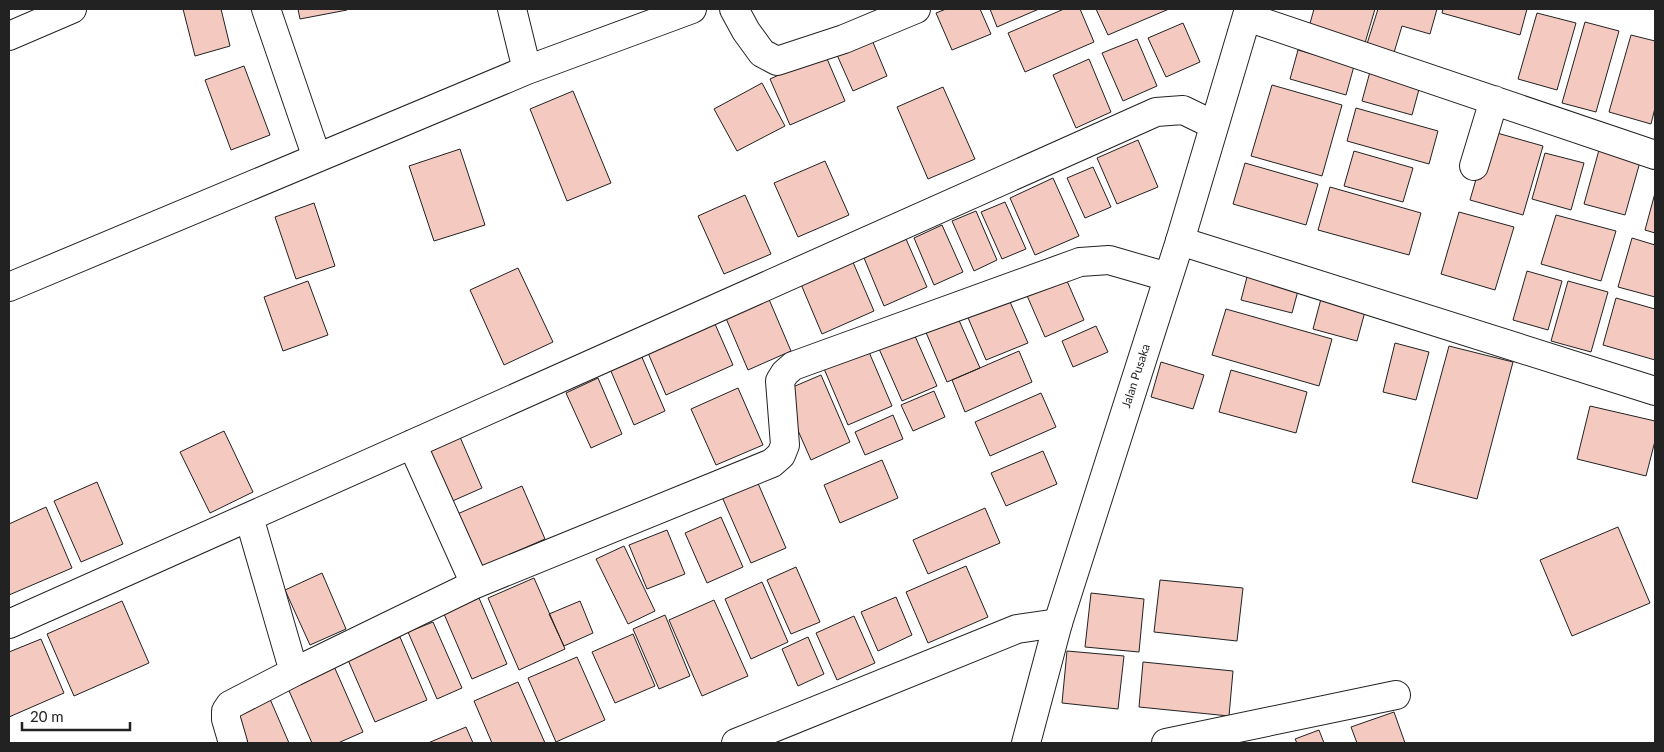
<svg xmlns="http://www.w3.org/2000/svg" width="1664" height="752" viewBox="0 0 1664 752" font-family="Lato,sans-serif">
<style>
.building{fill:#f3c9c0;stroke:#222}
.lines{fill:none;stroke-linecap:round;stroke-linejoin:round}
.street-casing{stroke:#222;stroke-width:30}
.secondary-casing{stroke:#222;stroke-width:30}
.street{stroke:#fff;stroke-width:28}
.secondary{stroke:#fff;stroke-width:28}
.labels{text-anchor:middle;stroke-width:4;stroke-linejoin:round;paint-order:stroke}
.street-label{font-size:12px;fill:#222;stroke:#fff}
</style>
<rect width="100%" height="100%" fill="#fff"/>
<path class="building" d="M183,9h38l9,37 -35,10z
M298,9h49v1l-47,9z
M946,9h34l11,25 -39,16 -16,-37z
M990,9h49l-42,18z
M1064,9h16l14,33 -69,30 -17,-39z
M1096,9h73l-61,26z
M1314,9h61l-10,34 -56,-16z
M1378,9h59l-7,25 -28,-8 -9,30 -27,-9z
M1443,9h84l-7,26 -78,-22z
M1537,13l39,10 -19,67 -39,-11z
M1585,22l34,9 -23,81 -34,-9z
M1183,23l17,39 -34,15 -18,-39z
M1631,35l24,6v67l-4,16 -42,-12z
M1137,39l20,47 -34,15 -21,-48z
M872,40l15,36 -34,15 -16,-36z
M1298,50l56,16 -8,29 -56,-16z
M825,54l20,47 -55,24 -20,-46z
M1089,59l22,53 -35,16 -23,-53z
M244,66l26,69 -39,15 -26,-70z
M1371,68l50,14 -9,33 -50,-14z
M762,83l23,43 -48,25 -23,-42z
M1272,85l70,20 -20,71 -71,-20z
M943,87l32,72 -47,20 -31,-72z
M573,91l38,92 -44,18 -37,-92z
M1356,108l82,23 -9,33 -82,-23z
M1490,131l53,15 -20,69 -53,-15z
M1138,140l20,47 -41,17 -20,-46z
M460,149l25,76 -51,16 -25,-75z
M1599,150l41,12 -15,53 -41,-11z
M1354,151l59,17 -10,34 -59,-16z
M1545,153l39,10 -13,47 -39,-11z
M825,161l24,54 -51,22 -24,-54z
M1245,163l73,21 -12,41 -73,-21z
M1093,167l18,40 -26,11 -18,-40z
M1053,178l26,58 -44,19 -25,-57z
M1330,187l91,26 -12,42 -91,-25z
M1655,193v40l-10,-3z
M745,195l26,59 -47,20 -26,-58z
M1005,202l21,47 -24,10 -21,-47z
M314,203l21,63 -39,13 -21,-62z
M976,211l21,49 -23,11 -22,-50z
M1459,212l55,15 -19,63 -54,-16z
M1556,215l60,16 -15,50 -60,-17z
M942,225l21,47 -29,13 -20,-47z
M1632,238l23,7v52l-37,-10z
M906,239l21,48 -43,19 -20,-48z
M852,260l22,51 -52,23 -22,-52z
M518,268l35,74 -49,23 -34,-75z
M1527,271l35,10 -14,49 -35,-10z
M1248,273l51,14 -7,26 -51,-13z
M1064,274l20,46 -39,17 -20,-46z
M308,281l20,54 -45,16 -19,-54z
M1568,281l40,11 -17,60 -40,-11z
M1007,295l21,48 -42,17 -20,-47z
M1322,295l44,13 -9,33 -44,-12z
M768,297l23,54 -43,19 -23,-54z
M1616,298l39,11v51l-52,-15z
M954,309l26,59 -33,14 -25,-59z
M1226,309l106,30 -13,47 -107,-31z
M715,324l18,41 -67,30 -18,-42z
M1096,326l12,26 -35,15 -11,-26z
M911,327l26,59 -35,15 -26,-59z
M1395,343l34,9 -13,48 -33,-8z
M866,345l26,61 -44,19 -26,-61z
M1449,346l64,16 -36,137 -65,-17z
M1019,351l13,31 -67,30 -13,-32z
M641,355l24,56 -31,14 -24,-56z
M1161,362l43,13 -11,34 -42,-12z
M1231,370l76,22 -11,41 -77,-21z
M821,375l29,67 -39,18 -30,-68z
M598,378l24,56 -31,14 -25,-55z
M738,388l25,57 -47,20 -25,-56z
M934,391l11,26 -32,14 -12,-26z
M1041,393l15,34 -66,29 -15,-34z
M1590,406l65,15v20l-9,35 -69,-17z
M893,415l10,24 -38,16 -10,-23z
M224,431l29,61 -43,21 -30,-61z
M460,437l22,51 -34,15 -22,-51z
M1043,451l14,33 -51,22 -15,-33z
M882,460l16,38 -58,25 -16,-38z
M754,474l32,74 -35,15 -32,-73z
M97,482l26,62 -42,18 -27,-61z
M522,486l23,53 -66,29 -24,-53z
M46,507l26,61 -63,27v-71z
M985,508l15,35 -72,31 -15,-34z
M721,517l22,50 -36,16 -22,-50z
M1618,527l32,76 -78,33 -32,-76z
M667,530l18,44 -38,15 -18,-44z
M624,546l31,65 -27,13 -32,-65z
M966,566l22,51 -60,26 -22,-51z
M796,567l24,55 -29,12 -24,-54z
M322,573l24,56 -36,16 -25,-55z
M534,578l31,71 -46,21 -31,-72z
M1160,580l83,8 -6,53 -83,-9z
M762,582l26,60 -37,17 -26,-60z
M1091,593l53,6 -5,53 -54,-5z
M896,597l16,38 -34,16 -17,-39z
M479,598l28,66 -35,15 -28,-65z
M714,600l34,76 -46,20 -33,-76z
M122,601l27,62 -75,33 -27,-62z
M580,601l13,32 -29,13 -15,-32z
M665,615l25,61 -31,13 -26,-60z
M854,616l21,47 -38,17 -21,-47z
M433,622l29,66 -25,11 -29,-67z
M633,634l22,52 -40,17 -23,-51z
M400,637l27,63 -52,22 -27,-62z
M808,637l16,37 -26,12 -16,-37z
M41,639l23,54 -55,24v-67v2z
M1067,651l57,5 -6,53 -56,-6z
M577,657l28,63 -49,22 -28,-64z
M1143,662l90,9 -4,45 -90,-9z
M333,664l30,68 -25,11h-26l-26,-59z
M518,682l27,61h-53l-18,-42z
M270,699l19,44h-41l-12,-28z
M1394,712l11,31h-48l-6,-16z
M466,727l7,16h-45z
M1319,730l5,13h-27l-2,-4z"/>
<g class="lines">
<g class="street-casing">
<path id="street" d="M266,9l51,149
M512,9l15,61
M734,9l12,22 16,22 15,8 67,-22 72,-30
M1247,17l408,138
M9,36l63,-27
M1474,166l20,-66
M1180,241l475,150
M9,287l518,-217 165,-61
M412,444l63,140
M249,517l45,155
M9,624l1147,-512 27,-2 31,15
M233,743l-7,-24v-8l4,-6 64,-33 181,-88 297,-121 9,-8 4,-10 -5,-64 5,-8 8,-7 287,-104 29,-2 59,17
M736,743l281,-114 41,-6
M1166,743l230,-48"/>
</g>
<g class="secondary-casing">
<path id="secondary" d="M1026,743l32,-120 122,-382 69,-232"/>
</g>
<use href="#street" class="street"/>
<use href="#secondary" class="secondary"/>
</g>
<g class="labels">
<g class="street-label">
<text transform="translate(1136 376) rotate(-72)" y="4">Jalan Pusaka</text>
</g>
</g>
<rect width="1664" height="752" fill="none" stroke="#222222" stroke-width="20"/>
<path d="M22 722v8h108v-8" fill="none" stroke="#222222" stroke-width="2.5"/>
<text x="30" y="722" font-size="15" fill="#222222" stroke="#ffffff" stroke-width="4" paint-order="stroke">20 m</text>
</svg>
